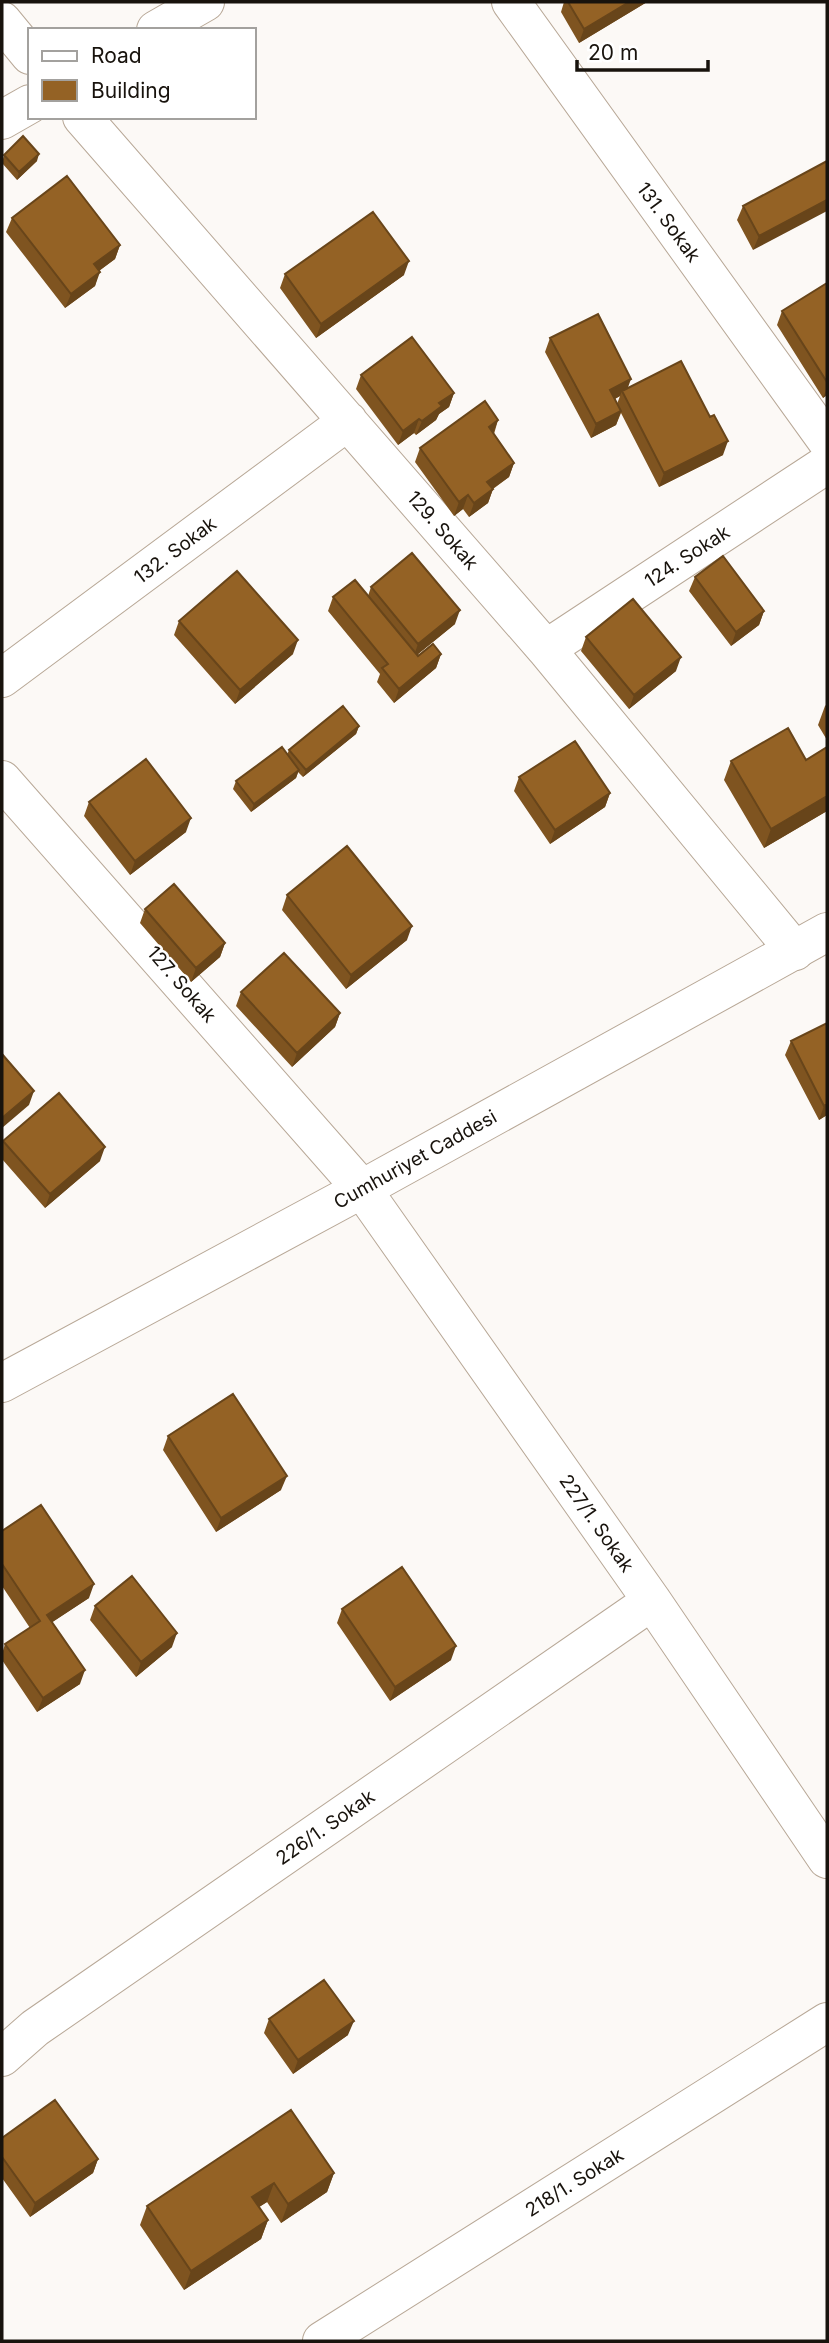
<svg xmlns="http://www.w3.org/2000/svg" width="829" height="2343" viewBox="0 0 829 2343" font-family="Inter,sans-serif">
<style>
.lines{fill:none;stroke-linecap:round;stroke-linejoin:round}
.minor-casing{stroke:#b8a897;stroke-width:40}
.major-casing{stroke:#b8a897;stroke-width:40}
.minor{stroke:#fff;stroke-width:38}
.major{stroke:#fff;stroke-width:38}
.wall{fill:#7f5420;fill-rule:evenodd}
.shaded-wall{fill:#68451a}
.building{fill:#946225;stroke:#68451a;stroke-width:2}
.labels{text-anchor:middle;stroke-width:5;stroke-linejoin:round;paint-order:stroke}
.street-label{font-size:19px;fill:#18130d;stroke:#fff}
</style>
<rect width="100%" height="100%" fill="#fcf9f6"/>
<g class="lines">
<g class="minor-casing">
<path id="minor" d="M511,2l316,439
M2,21l28,34
M156,30l49,-28
M82,117l464,532 249,302
M2,120l28,-16
M546,649l281,-185
M2,678l346,-257
M2,780l360,409 290,412 175,258
M2,2057l33,-29 617,-427
M322,2341l505,-319"/>
</g>
<g class="major-casing">
<path id="major" d="M2,1383l360,-194 465,-257"/>
</g>
<use href="#minor" class="minor"/>
<use href="#major" class="major"/>
</g>
<path class="wall" d="M564,2h83l-68,41 -18,-31z
M4,155l33,6 -20,19 -15,-17z
M827,161l-74,89 -16,-30 6,-14z
M12,218l108,27 -5,14 -16,12 -4,15 -30,22 -59,-76z
M285,274l119,1 -88,63 -36,-50z
M827,283v112l-4,3 -46,-73 5,-14z
M550,338l78,50 95,67 -64,32 -38,-74 -5,12 -25,13 -46,-86zM620,396l-3,8 -2,-5z
M361,375l93,18 -5,14 -10,7 -3,6 -20,15 -2,-2 -16,12 -42,-56z
M498,420l-4,14 20,29 -5,14 -16,12 -5,14 -19,14 -6,-8 -9,7 -39,-54 5,-14z
M695,577l69,34 -5,14 -28,21 -42,-55z
M371,587l84,37 -38,31 1,1 23,-2 -5,14 -42,35 -17,-21 3,-8 -52,-63 5,-14 35,-1z
M179,621l114,33 -58,50 -61,-69z
M586,637l90,34 -47,38 -48,-58z
M827,704v36l-9,-15 7,-19z
M359,726l-3,8 -53,43 -5,-5 -2,6 -45,34 -18,-23 3,-8 51,-26 2,-5z
M827,748v63l-63,37 -40,-68 7,-19 75,-1z
M519,777l91,16 -5,14 -55,37 -36,-53z
M89,802l97,30 -56,43 -46,-59z
M287,895l120,45 -61,49 -64,-79z
M145,909l80,34 -5,14 -29,25 -51,-59z
M241,992l99,21 -5,14 -43,40 -56,-61z
M827,1023v92l-8,5 -34,-65 6,-14z
M3,1141l97,20 -55,47 -43,-49v-14z
M168,1436l113,54 -65,42 -53,-82z
M2,1531l87,67 -37,24 28,62 -43,28 -35,-52v-6l3,-10 25,-16 -28,-42z
M95,1606l77,41 -36,30 -46,-57z
M342,1609l109,51 -61,41 -53,-78z
M269,2019l79,16 -55,39 -29,-41z
M2,2138l96,21 -5,14 -63,44 -28,-39z
M334,2173l-7,19 -46,31 -14,-21 -8,5 9,13 -7,19 -77,51 -44,-65 7,-19z"/>
<path class="shaded-wall" d="M629,2h18l-68,41 5,-14z
M39,154l-2,7 -20,19 2,-8z
M827,200v11l-74,39 6,-14z
M120,245l-5,14 -26,19 5,-14z
M409,261l-5,14 -88,63 5,-14z
M100,272l-5,14 -30,22 6,-14z
M631,379l-5,14 -4,-2 -2,5 -15,8 5,-14z
M827,387v8l-4,3z
M454,393l-5,14 -10,7 -3,6 -20,15 6,-14 17,-18z
M621,411l-5,14 -25,13 5,-14z
M419,419l-5,14 -16,12 5,-14z
M498,420l-5,14 -4,-7z
M728,441l-5,14 -64,32 5,-14z
M514,463l-5,14 -27,19 5,-14z
M493,489l-5,14 -19,14 5,-14z
M468,495l-5,14 -9,7 5,-14z
M460,610l-5,14 -42,34 5,-14z
M764,611l-5,14 -28,21 5,-14z
M298,640l-5,14 -58,50 5,-14z
M441,654l-5,14 -42,35 5,-14z
M681,657l-5,14 -47,38 5,-14z
M359,726l-3,8 -53,43 3,-7z
M299,770l-3,8 -45,34 3,-8z
M610,793l-5,14 -55,37 5,-14z
M827,796v15l-63,37 7,-19z
M191,818l-5,14 -56,43 5,-14z
M412,926l-5,14 -61,49 5,-14z
M225,943l-5,14 -29,25 5,-14z
M340,1013l-5,14 -43,40 5,-14z
M34,1091l-5,14 -27,23v-10z
M827,1104v11l-8,5 5,-14z
M105,1147l-5,14 -55,47 5,-14z
M287,1476l-6,14 -65,42 5,-14z
M94,1584l-5,14 -47,31 5,-14z
M177,1633l-5,14 -36,30 5,-15z
M456,1646l-5,14 -61,41 5,-14z
M85,1670l-5,14 -43,28 6,-14z
M354,2021l-6,14 -55,39 5,-14z
M98,2159l-5,14 -63,44 5,-14z
M334,2173l-7,19 -46,31 7,-19z
M274,2183l-7,19 -22,14 7,-19z
M268,2220l-7,19 -77,51 7,-19z"/>
<path class="building" d="M568,2h61l-45,27z
M23,136l16,18 -20,18 -15,-17z
M827,161v39l-68,36 -16,-30z
M67,176l53,69 -26,19 6,8 -29,22 -59,-76z
M373,212l36,49 -88,63 -36,-50z
M827,283v99l-45,-71z
M598,314l33,65 -21,11 11,21 -25,13 -46,-86z
M412,337l42,56 -15,10 3,3 -20,15 -3,-2 -16,12 -42,-56z
M681,361l29,56 4,-2 14,26 -64,32 -42,-82z
M485,401l13,19 -9,7 25,36 -27,19 6,7 -19,14 -6,-8 -9,7 -39,-54z
M412,553l48,57 -42,34 -47,-57z
M723,556l41,55 -28,21 -41,-55z
M237,571l61,69 -58,50 -61,-69z
M355,580l63,76 15,-12 8,10 -42,35 -17,-21 6,-4 -55,-67z
M633,599l48,58 -47,38 -48,-58z
M343,706l16,20 -53,44 -17,-20z
M788,728l18,32 21,-13v49l-56,33 -40,-68z
M575,741l35,52 -55,37 -36,-53z
M282,747l17,23 -45,34 -18,-23z
M146,759l45,59 -56,43 -46,-59z
M347,846l65,80 -61,49 -64,-80z
M174,884l51,59 -29,25 -51,-59z
M284,953l56,60 -43,40 -56,-61z
M827,1023v81l-3,2 -33,-65z
M2,1054l32,37 -32,27z
M59,1093l46,54 -55,47 -47,-53z
M233,1394l54,82 -66,42 -53,-82z
M41,1505l53,79 -47,31 38,55 -42,28 -38,-54 35,-23 -38,-57v-33z
M402,1567l54,79 -61,41 -53,-78z
M132,1576l45,57 -36,29 -46,-56z
M324,1980l30,41 -56,39 -29,-41z
M55,2100l43,59 -63,44 -33,-46v-19z
M291,2110l43,63 -46,31 -14,-21 -22,14 16,23 -77,51 -44,-65z"/>
<g class="labels">
<g class="street-label">
<text transform="translate(669 222) rotate(54)" y="7">131. Sokak</text>
<text transform="translate(443 530) rotate(49)" y="7">129. Sokak</text>
<text transform="translate(175 550) rotate(-37)" y="7">132. Sokak</text>
<text transform="translate(687 556) rotate(-33)" y="7">124. Sokak</text>
<text transform="translate(182 984) rotate(49)" y="7">127. Sokak</text>
<text transform="translate(415 1159) rotate(-29)" y="7">Cumhuriyet Caddesi</text>
<text transform="translate(597 1523) rotate(55)" y="7">227/1. Sokak</text>
<text transform="translate(325 1827) rotate(-35)" y="7">226/1. Sokak</text>
<text transform="translate(574 2182) rotate(-32)" y="7">218/1. Sokak</text>
</g>
</g>
<rect width="829" height="2343" fill="none" stroke="#18130d" stroke-width="7"/>
<rect x="28" y="28" width="228" height="91" fill="#ffffff" stroke="#a3a19e" stroke-width="2"/>
<rect x="42" y="51" width="35" height="10" fill="#ffffff" stroke="#a3a19e" stroke-width="2"/>
<text x="91" y="63" font-size="21" fill="#18130d">Road</text>
<rect x="42" y="80" width="35" height="21" fill="#946225" stroke="#a3a19e" stroke-width="2"/>
<text x="91" y="98" font-size="21" fill="#18130d">Building</text>
<path d="M577 60v10h131v-10" fill="none" stroke="#18130d" stroke-width="3.5"/>
<text x="588" y="60" font-size="21" fill="#18130d" stroke="#ffffff" stroke-width="5" paint-order="stroke">20 m</text>
</svg>
